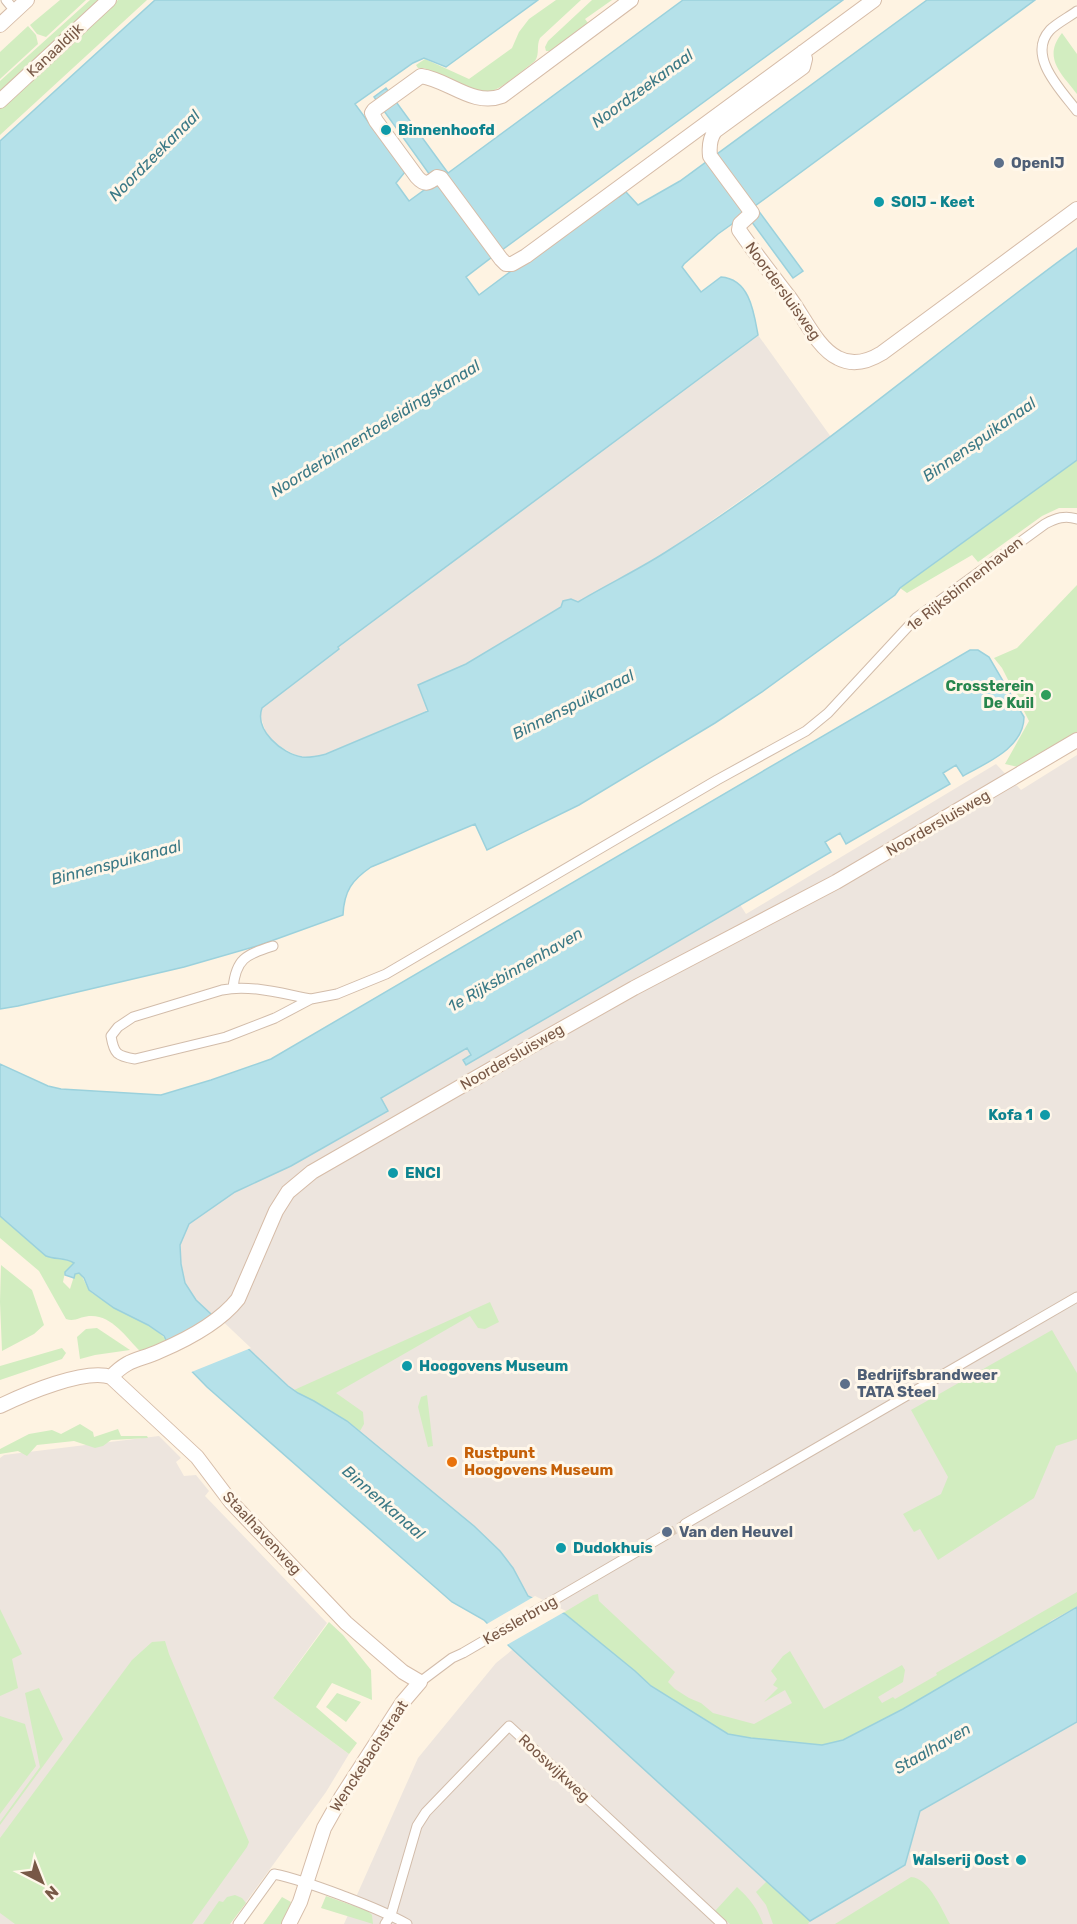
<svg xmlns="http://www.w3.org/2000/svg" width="1077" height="1924" viewBox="0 0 1077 1924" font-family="Rubik,sans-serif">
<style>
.industrial{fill:#ede5de}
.green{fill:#d2edc0}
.water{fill:#b5e1e9;stroke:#9bd1dc;stroke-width:1.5}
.pier{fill:#fef3e2}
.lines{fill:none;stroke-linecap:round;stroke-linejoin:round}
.street-tunnel{stroke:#dcccbb;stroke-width:9;stroke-dasharray:9 4.5;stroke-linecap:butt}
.street-casing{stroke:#d2bcaa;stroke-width:11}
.secondary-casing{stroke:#d6bca8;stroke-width:16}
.street{stroke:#fff;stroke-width:9}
.secondary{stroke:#fff;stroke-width:14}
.culture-dot{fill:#0f9aa8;stroke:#fff7ea;stroke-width:2}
.service-dot{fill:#5c6f8a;stroke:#fff7ea;stroke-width:2}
.leisure-dot{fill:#2e9e5b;stroke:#fff7ea;stroke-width:2}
.food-dot{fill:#e8710a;stroke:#fff7ea;stroke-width:2}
.labels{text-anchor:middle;stroke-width:6;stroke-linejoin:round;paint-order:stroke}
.street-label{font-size:15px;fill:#785846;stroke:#fff7ea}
.culture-label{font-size:15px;font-weight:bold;fill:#0d838f;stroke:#fff7ea;text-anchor:start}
.service-label{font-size:15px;font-weight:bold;fill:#4e5e75;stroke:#fff7ea;text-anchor:start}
.leisure-label{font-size:15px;font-weight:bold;fill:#27864d;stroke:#fff7ea;text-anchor:end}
.food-label{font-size:15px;font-weight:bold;fill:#c56008;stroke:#fff7ea;text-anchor:start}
.water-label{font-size:16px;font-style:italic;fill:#3b7986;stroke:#fff7ea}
</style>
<rect width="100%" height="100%" fill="#fef3e2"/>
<path class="industrial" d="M758,335l73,102 -163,114 -90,51 -7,-2 -7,1 -3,6 -95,57 -48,21 10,25 -102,44 -13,3h-13l-12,-6 -13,-8 -9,-10 -6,-19 2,-6 77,-59 -1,-2z
M1077,755v1169h-733l74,-166 78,-95 31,-25 -357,-354 1,-57 35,-32 268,-157 258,-146 14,22 250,-150 25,26z
M159,1436l22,22 -5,4 8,14 12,-1 13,16 -4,5 122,127 -54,75 76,56 -23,38 -96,132h-230v-466l4,-3z"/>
<path class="green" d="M60,0h26l-40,37 -9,-3 -7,-9z
M90,0h13l-103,94v-13z
M118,0h29l-147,135v-27z
M556,0h25l-41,38c-4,8 0,16 -5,23 -11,8 -35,30 -48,31 -16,3 -48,-17 -63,-24h-6l-2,-3 9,-6 44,20 43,-31 7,-16 10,-13z
M592,0h20l-27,19 3,4 -38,28h-4l-1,-4 3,-6z
M28,26l8,9 2,9 -38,35v-27z
M1062,33l15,21v40c-15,-20 -35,-36 -15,-61z
M1077,460v48h-18l-17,8 -64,46 -6,-7 -65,38 -7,-5z
M1077,585v147l-59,35 -13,-3 24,-43 -27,-53 -8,-10 23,-10z
M0,1216l46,40c10,4 19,2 29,7l-10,9 -2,10 7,7 5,-16h4c6,6 7,15 13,20 21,15 61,29 76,49l-28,9c-14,-14 -29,-37 -51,-35 -10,1 -14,6 -23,3l-27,-48 -39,-33z
M1,1265l31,25 12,35 -10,9 -32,17 -2,-49z
M490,1302l9,20 -14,7 -7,-1 -8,-12 -134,77 27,19 1,12 -4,7 -13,-10 -53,-31z
M97,1328l33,22 -35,5 -15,4 -3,-22 9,-8z
M1052,1330l25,43v66l-21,7 -22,52 -96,62 -18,-31 -6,3 -11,-18 38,-20 7,-17 -37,-67z
M62,1348l4,5 -4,6 -62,21v-14z
M427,1395l6,51 -5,1 -10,-40 3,-10z
M80,1424l13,8 1,5 24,-8 3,7h26l1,2 -37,2 -8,6 -8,2 -21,-7 -37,4 -10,11 -9,-5 -18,3v-5l29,-15 23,-4 9,4z
M1077,1592v15l-25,13 -14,12 -135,78 -60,30 -21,5 -71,-7 -23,-4 -77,-48 -16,-15 -72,-58 30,-18 5,-1 1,7 76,71 -7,10 7,7 14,9 12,5 12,10 41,11 38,-21 -7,-13 -21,12 14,-14 -5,-3 4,-6 -6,-8 12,-15 7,-5 34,58 78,-44 3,5 -2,12 -25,15 4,6 11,-6 2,2 42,-24 -1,-2z
M0,1609l22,45 -10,5 6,29 -18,8z
M329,1622l14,13 28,35 1,30 -40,-17 -16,24 41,36 -8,11 -76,-56z
M165,1641l4,13 80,188 -2,5 -55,77h-177l-15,-11v-75l132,-178 20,-18z
M39,1688l24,51 -63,86v-3l40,-55 -15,-74z
M337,1693l24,9 -15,20 -20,-15z
M0,1716l25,8 11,42 -36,48z
M911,1877c18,1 31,33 39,47h-115z
M767,1881l43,40 -2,3h-35l-7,-19 -10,-13z
M737,1887c12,11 21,22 26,37h-33l-15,-13z
M235,1895l7,3 4,5 -16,21h-27l16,-23 4,1 4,-5z
M326,1896l42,15 4,4 1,9 -52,-16z
M282,1897l9,5 -7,22h-21z"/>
<path class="water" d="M155,0h383l-92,67 -22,-9 -11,5 -58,41 50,68 -9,11 13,18 26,-19 -61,-85 12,-9 62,85 235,-173h160l-341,250 -66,-68 56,75 -26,20 13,18 137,-102 3,4 7,-5 12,13 42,-24 247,-181h108l-280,206 48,65 -10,7 -47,-64 -28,20 -34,30 -2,3 19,25 20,-15c29,2 33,36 37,58l-420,312 1,2 -77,59c-8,22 20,46 40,49 9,1 16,-1 24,-3l102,-43 -10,-26 48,-21 95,-57 2,-6 8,-2 7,3c30,-18 62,-33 91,-52 143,-91 271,-202 408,-302v212l-177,128 -5,7 -133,97 -47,31 -136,82 -92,45 -12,-26 -104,43c-19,13 -27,24 -28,48l-83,30 -76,22 -166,39 -18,3v-868z
M970,650h8l11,7 35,60c0,31 -38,46 -61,59l-7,-11 -13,8 7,11 -104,60 -6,-11 -15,9 6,10 -365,213 -3,-5 8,-5 -4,-7 -86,50 7,13 -97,55 -56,26 -46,32 -9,21 1,19 4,19 11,17 92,86 10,7 16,8 33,20 127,105 26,25 13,17 15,28 37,18 70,57 16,15 77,48 23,4 71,7 21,-5 60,-31 174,-102v115l-157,89 -15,54 -95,56 -301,-275 -25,-26 -32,-18 -245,-215 -35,-36 -8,-15 -16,-11 -34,-17 -25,-18 -5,-12 -5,-5 -4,1 -1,4 -9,-3v-3l9,-9c-10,-6 -18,-3 -28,-7l-46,-40v-152l48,22 13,3 100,6 50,-15 60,-21z"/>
<path class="pier" d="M215,1314l36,34 -62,25 -20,-20z
M535,1596l31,15 -61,35 -20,-21z"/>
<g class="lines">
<path class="street-tunnel" d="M667,1534l18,-10"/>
<g class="street-casing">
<path id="street" d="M6,0l9,11
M1077,11c-8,6 -20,12 -27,19 -24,26 12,61 27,81
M233,988c3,-30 13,-33 40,-42
M311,999c-28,-5 -61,-15 -89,-9l-89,27 -15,10 -7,9c3,18 6,20 24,23l91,-22 49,-19 36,-19 26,-5 49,-20 331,-194 89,-49 22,-18 88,-95 129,-94c11,-6 20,-9 32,-5
M685,1524l392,-227
M420,1682l32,-24 11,-5 204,-119
M238,1924l36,-50c25,5 48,14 72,23 21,8 41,16 61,27
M385,1924l6,-9 26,-89 9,-14 83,-86 213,198"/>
</g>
<g class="secondary-casing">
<path id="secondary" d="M631,0l-129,96c-29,11 -53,-16 -81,-20l-47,34 -2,3 4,8 41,56c8,9 12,6 20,0l4,1 60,81 5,5h6l14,-8 348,-256
M0,25l27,-25
M803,52l2,7 -2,8 -88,64c-5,7 -6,16 -5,25l42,57 -12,11 -1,6c16,23 33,45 50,67 14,18 28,51 49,61 15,8 31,3 44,-5l195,-144
M0,101l109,-101
M111,1377c18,-19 27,-16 49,-26 28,-12 59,-28 78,-52l38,-88 12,-19 24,-20 221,-127 101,-57 202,-106 241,-142
M0,1406c25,-12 85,-38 111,-29l86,80 34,45 115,121 57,49 17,10 -18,21 -60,93 -18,32 -24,74 -11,22"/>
</g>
<use href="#street" class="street"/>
<use href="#secondary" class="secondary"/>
</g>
<g class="culture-dot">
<circle cx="386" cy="130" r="6"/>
<circle cx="879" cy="202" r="6"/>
<circle cx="1045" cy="1115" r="6"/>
<circle cx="393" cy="1173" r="6"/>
<circle cx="407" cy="1366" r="6"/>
<circle cx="561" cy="1548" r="6"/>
<circle cx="1021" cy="1860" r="6"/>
</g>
<g class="service-dot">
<circle cx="999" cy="163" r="6"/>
<circle cx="845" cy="1384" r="6"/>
<circle cx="667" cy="1532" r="6"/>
</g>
<circle class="leisure-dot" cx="1046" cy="695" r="6"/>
<circle class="food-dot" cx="452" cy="1462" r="6"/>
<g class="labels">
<g class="street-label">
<text transform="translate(55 50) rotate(-43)" y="5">Kanaaldijk</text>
<text transform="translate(783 291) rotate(54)" y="5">Noordersluisweg</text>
<text transform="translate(965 584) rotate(-38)" y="5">1e Rijksbinnenhaven</text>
<text transform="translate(938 823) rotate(-30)" y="5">Noordersluisweg</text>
<text transform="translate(512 1057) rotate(-30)" y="5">Noordersluisweg</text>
<text transform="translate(262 1533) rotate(47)" y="5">Staalhavenweg</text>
<text transform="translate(520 1620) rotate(-30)" y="5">Kesslerbrug</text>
<text transform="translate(369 1756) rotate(-57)" y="5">Wenckebachstraat</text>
<text transform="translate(554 1768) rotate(43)" y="5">Rooswijkweg</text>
</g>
<g class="culture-label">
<text x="398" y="135">Binnenhoofd</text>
<text x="891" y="207">SOIJ - Keet</text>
<text x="1033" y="1120" text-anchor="end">Kofa 1</text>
<text x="405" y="1178">ENCI</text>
<text x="419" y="1371">Hoogovens Museum</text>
<text x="573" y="1553">Dudokhuis</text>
<text x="1009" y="1865" text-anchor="end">Walserij Oost</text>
</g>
<g class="service-label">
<text x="1011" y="168">OpenIJ</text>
<text x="857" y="1380">Bedrijfsbrandweer<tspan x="857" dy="17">TATA Steel</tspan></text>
<text x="679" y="1537">Van den Heuvel</text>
</g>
<g class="leisure-label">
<text x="1034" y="691">Crossterein<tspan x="1034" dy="17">De Kuil</tspan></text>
</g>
<g class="food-label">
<text x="464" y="1458">Rustpunt<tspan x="464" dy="17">Hoogovens Museum</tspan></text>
</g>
<g class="water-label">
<text transform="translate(642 88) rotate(-36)" y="6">Noordzeekanaal</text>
<text transform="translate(154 155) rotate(-45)" y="6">Noordzeekanaal</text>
<text transform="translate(375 428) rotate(-32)" y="6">Noorderbinnentoeleidingskanaal</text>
<text transform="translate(979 439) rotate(-35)" y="6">Binnenspuikanaal</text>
<text transform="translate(573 704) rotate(-27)" y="6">Binnenspuikanaal</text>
<text transform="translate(116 862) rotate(-15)" y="6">Binnenspuikanaal</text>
<text transform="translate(515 969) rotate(-30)" y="6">1e Rijksbinnenhaven</text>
<text transform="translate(384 1502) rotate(41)" y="6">Binnenkanaal</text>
<text transform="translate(932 1748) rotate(-30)" y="6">Staalhaven</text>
</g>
</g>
<g transform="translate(42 1882) rotate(138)" stroke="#fff7ea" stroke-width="4.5" paint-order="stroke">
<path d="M0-4.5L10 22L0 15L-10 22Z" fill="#785846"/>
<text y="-9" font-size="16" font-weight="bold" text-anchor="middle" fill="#785846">N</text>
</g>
</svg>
